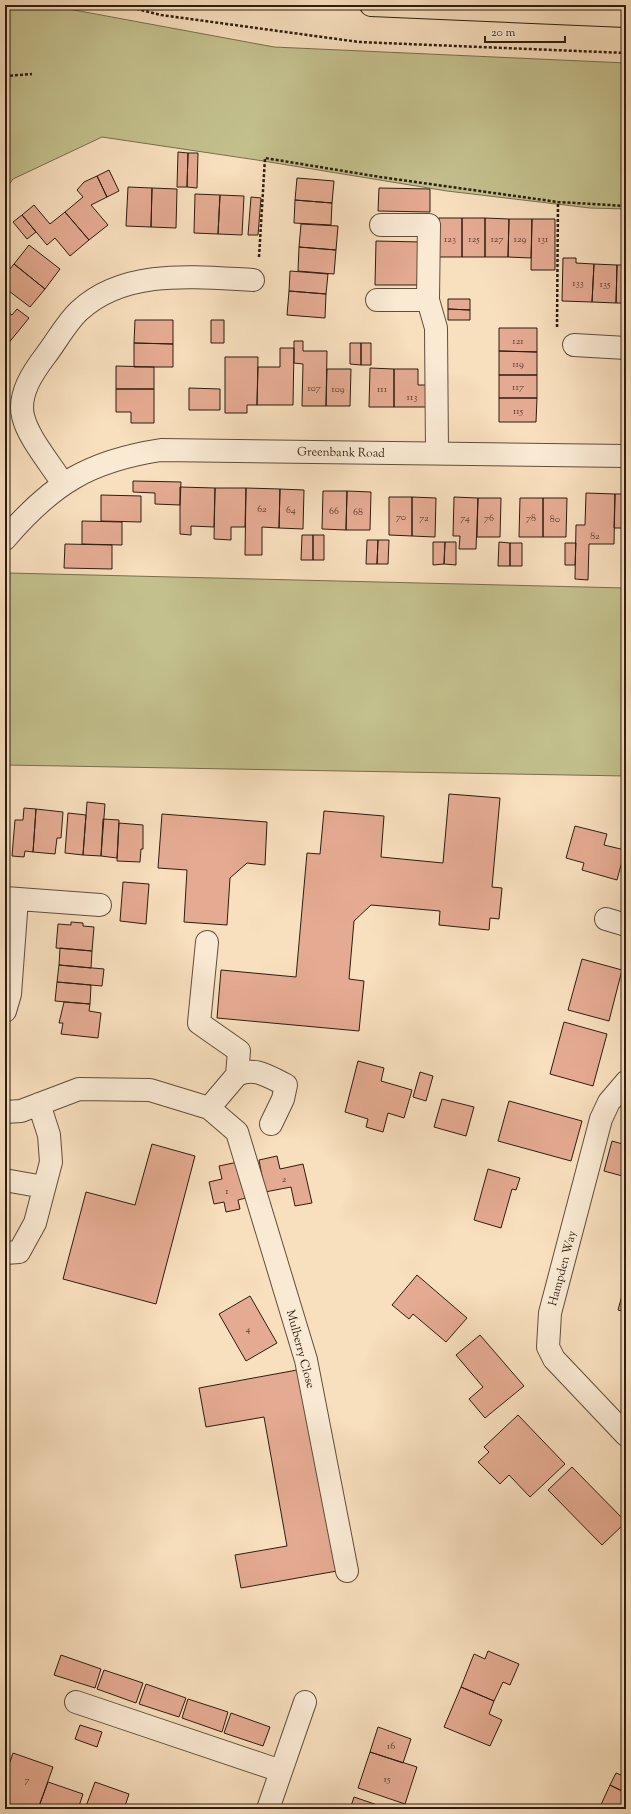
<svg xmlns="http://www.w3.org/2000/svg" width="631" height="1814" viewBox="0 0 631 1814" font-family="'Sorts Mill Goudy',serif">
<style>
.green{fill:#c3c08d;stroke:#786e4e}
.building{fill:#e5ab92;stroke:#2d1d0e}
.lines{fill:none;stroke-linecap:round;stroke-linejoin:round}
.minor-casing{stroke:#604e3a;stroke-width:24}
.highway-casing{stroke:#2d1d0e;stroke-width:24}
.path{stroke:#2d1d0e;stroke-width:2.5;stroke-dasharray:3 2;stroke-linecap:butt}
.minor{stroke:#faead4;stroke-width:22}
.highway{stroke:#f8dfbd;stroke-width:22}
.labels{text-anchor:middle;stroke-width:3;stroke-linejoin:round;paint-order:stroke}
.number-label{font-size:10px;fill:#5b402f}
.street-label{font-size:12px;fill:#2d1d0e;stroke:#faead4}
</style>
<rect width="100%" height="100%" fill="#f8dfbd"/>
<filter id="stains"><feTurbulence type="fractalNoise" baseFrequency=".005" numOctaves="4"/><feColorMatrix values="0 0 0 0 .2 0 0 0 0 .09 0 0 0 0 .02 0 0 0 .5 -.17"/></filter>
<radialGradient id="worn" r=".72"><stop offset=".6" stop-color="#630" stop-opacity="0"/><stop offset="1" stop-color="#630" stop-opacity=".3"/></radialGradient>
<path class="green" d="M5,5h42l227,42 352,16v146l-36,-1 -143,-17 -190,-31 -155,-23 -89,42 -8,11z
M8,573l618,15v188l-621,-11v-188z"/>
<path class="building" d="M178,152l10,1 -1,34h-10z
M188,153h10l-1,35 -10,-1z
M109,170l10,21 -12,6 -10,-21z
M97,176l10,21 -16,8 17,20 -19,15 -24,-28 18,-15 -6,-7 7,-8z
M297,178l37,3 -2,22 -37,-3z
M128,187l24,1 -1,39 -25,-1z
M152,188l25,1 -1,39 -25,-1z
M379,188l51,1v23l-52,-1z
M195,194l25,1 -2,39 -24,-1z
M220,195l24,1 -2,39 -24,-1z
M251,197l10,1 -3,37h-10z
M295,200l37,3 -1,22 -37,-2z
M34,205l16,19 15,-12 24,28 -19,16 -15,-18 -8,7 -25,-30z
M22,215l14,17 -9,7 -14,-17z
M439,218h23v39h-23z
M462,218h23v39h-23z
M485,218l24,1 -1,38h-23z
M509,219h23l-1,39 -23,-1z
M532,219h23v51h-24z
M301,224l37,2 -2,24 -37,-3z
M376,241l45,1 -1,43h-45z
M29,245l31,24 -15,20 -31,-25z
M299,247l37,3 -2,24 -36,-3z
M563,258h13v5l18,1 -2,38 -30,-1z
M14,264l31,25 -15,18 -25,-19v-13z
M594,264l23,1 -1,38 -24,-1z
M617,265h9v38h-10z
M290,271l38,3 -2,20 -37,-3z
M289,291l37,3 -1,24 -38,-3z
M448,299h22v11l-22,-1z
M17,309l12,9 -22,27 -2,-1v-34l7,5z
M448,309l22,1v10h-22z
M135,320h38v24l-39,-1z
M211,320h13v23h-13z
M499,328h38v24l-38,-1z
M294,341h9v10h24l-1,55h-24l1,-42 -9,-1z
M134,343l39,1v23h-39z
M350,343h11v22l-11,-1z
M361,343h10v22h-10z
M280,348h14l-1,57h-36l1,-38h22z
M499,351l38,1v23h-38z
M225,357h33l-1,48h-10v8h-22z
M116,366l38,1v22h-38z
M370,368l24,1v38h-25z
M327,369h24l-1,37h-24z
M394,369h24v16h11v22h-35z
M499,375h38v23h-38z
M189,388l31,1v21h-31z
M116,389h38v34h-23v-11h-15z
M499,398h38l-1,24h-37z
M133,481l48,1 -1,23 -25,-1v-11l-22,-1z
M180,487l35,1 -1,39 -23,-1v9l-11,-1z
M215,488h31l-1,39h-14v13l-17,-1z
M246,488l34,1 -1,39 -17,-1v28h-17z
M280,489l24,1 -1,39 -24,-1z
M323,491h24l-1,39 -24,-1z
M347,491l24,1 -1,38h-24z
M586,493l29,1 -1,50h-25l-1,36 -13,-1 1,-54h9z
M615,494h11v34h-12z
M101,495l40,1v26l-40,-1z
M389,497h23v39l-23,-1z
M412,497l24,1 -1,39 -23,-1z
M454,497l24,1 -2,51h-17l1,-13h-7z
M478,498h23l-1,39h-23z
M520,498h23v39h-24z
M543,498h24l-1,39h-23z
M82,521l40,1v23l-40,-1z
M302,535h11v25h-12z
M313,535h11v25h-11z
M367,540h11l-1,24h-11z
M378,540h11l-1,24h-11z
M433,542h12l-1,22 -11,1z
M445,542h11v23l-12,-1z
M499,542l11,1v23h-12z
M510,543h12v23h-12z
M565,543h11l-1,22h-10z
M65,544l47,1v24l-48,-1z
M449,794l51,4 -8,89 10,1 -3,31 -9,-1 -1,12 -50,-5 1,-14 -69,-6 -17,16 -5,58 15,2 -5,50 -142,-13 4,-48 75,7 11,-124 13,1 4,-43 60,5 -3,41 62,6z
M87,802l18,2 -4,52 -18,-1z
M24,808l12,1 -3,43 -8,-1 -1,6 -12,-1 3,-36h8z
M36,809l27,3 -2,26h-4l-2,16 -22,-2z
M68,813l18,2 -3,40 -18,-2z
M162,814l105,8 -2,43 -18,-2 -17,15 -3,47 -43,-3 3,-52 -29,-2z
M103,819l16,1 -2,38 -16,-2z
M119,823l24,2v24h-2l-1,13 -23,-1z
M575,826l32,8 -3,11 21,5 -8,30 -35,-10 2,-7 -18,-5z
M123,882l26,2 -3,40 -26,-3z
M71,922l12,1v3l11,1 -2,24 -36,-3 2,-24 13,1z
M60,948l32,3 -1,17 -32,-3z
M582,959l40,11 -13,51 -41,-11z
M59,965l45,4 -2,17 -45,-4z
M57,982l34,3 -1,19 -35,-3z
M64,1002l26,2 -1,7 12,2 -3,25 -37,-4 2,-11h-4z
M564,1022l43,12 -14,52 -43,-12z
M358,1061l26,7 -3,13 31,9 -8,28 -16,-5 -5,19 -17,-5 2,-8 -23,-7z
M420,1072l13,4 -7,25 -13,-4z
M442,1099l32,8 -8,29 -32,-9z
M509,1101l73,20 -11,40 -73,-20z
M612,1141l14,4v32l-22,-6z
M152,1144l43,12 -39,148 -93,-25 23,-87 49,13z
M277,1156l3,13 23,-5 9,39 -17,3 -4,-19 -26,5 -6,-32z
M238,1162l8,36 -8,2 2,9 -14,3 -2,-10 -10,2 -5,-22 13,-3 -3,-13z
M488,1169l32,9 -4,12 -4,-1 -11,39 -27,-8z
M417,1275l50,43 -21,24 -33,-28 -4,5 -17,-14z
M626,1281v31l-8,-2z
M250,1296l27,47 -31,18 -27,-47z
M480,1335l44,51 -39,32 -16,-19 14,-12 -27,-32z
M297,1370l40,201 -96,17 -6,-33 52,-9 -23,-129 -58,10 -7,-39z
M518,1415l47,49 -35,33 -21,-22 -9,9 -22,-22 11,-10 -5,-5z
M572,1467l54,55 -24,23 -54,-55z
M488,1651l31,13 -9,21 -7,-3 -9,19 -33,-14 13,-33 11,5z
M61,1655l40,14 -6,19 -41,-13z
M104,1670l39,13 -7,20 -39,-14z
M146,1684l40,14 -7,19 -40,-13z
M461,1687l33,14 -5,13 13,6 -12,26 -46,-19z
M188,1699l40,13 -6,20 -40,-14z
M231,1713l39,14 -7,19 -39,-13z
M80,1725l22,7 -5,15 -22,-8z
M378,1727l33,12 -8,24 -33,-11z
M370,1752l47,15 -12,37 -47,-16z
M13,1753l40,14 -15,42h-16l-17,-6v-27z
M616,1773l10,4v16l-16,-8z
M48,1782l35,12 -5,15h-40z
M95,1782l34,12 -5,15h-39z
M610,1785l16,8v16h-27z
M354,1797l35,12h-39z"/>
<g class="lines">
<g class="minor-casing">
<path id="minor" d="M381,225h48l-1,75 8,28 1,125
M377,300h51
M574,345l52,3
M63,484c-12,-20 -35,-46 -40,-68 -5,-22 10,-44 23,-61 10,-13 21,-33 33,-44 46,-43 117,-34 174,-31
M5,539c47,-55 84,-78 156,-89l465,6
M5,898l95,7
M606,919l20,6
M207,942l-8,81 40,28 -2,24 -28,33
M5,1011l5,-17 7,-95
M237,1075c18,-9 32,2 49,10l-3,14 -12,25
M626,1082l-17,20 -8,17 -51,194 -2,34 6,12 72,76
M5,1112l16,-1 58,-22 71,1 59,18 28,24 69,228 41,211
M5,1182l5,-1 34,6
M5,1253l14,-1 16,-29 16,-61 -2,-27 -10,-31
M76,1702l205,69
M268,1809l37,-107"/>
</g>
<g class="highway-casing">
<path id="highway" d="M371,5l255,11"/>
</g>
<path class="path" d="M122,5l39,10 198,27 267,11
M5,76l27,-2
M259,257l6,-99 115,19 178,25 68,4
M557,327l1,-125"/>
<use href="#minor" class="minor"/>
<use href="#highway" class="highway"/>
</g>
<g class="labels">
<g class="number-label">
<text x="450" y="242">123</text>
<text x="474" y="242">125</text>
<text x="497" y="242">127</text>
<text x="520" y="242">129</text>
<text x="543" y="242">131</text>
<text x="578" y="286">133</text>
<text x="605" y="287">135</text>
<text x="518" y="344">121</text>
<text x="518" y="367">119</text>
<text x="518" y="390">117</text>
<text x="314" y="391">107</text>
<text x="338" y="392">109</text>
<text x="382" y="392">111</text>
<text x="412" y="400">113</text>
<text x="518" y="414">115</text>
<text x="262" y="512">62</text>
<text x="291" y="513">64</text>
<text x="334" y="514">66</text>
<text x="358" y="515">68</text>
<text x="401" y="520">70</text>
<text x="424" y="521">72</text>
<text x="465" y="521">74</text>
<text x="489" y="521">76</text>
<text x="531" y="521">78</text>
<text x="555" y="522">80</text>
<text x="595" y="539">82</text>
<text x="284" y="1182">2</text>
<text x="227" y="1194">1</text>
<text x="248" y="1332">4</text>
<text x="391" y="1749">16</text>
<text x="387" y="1782">15</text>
<text x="27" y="1783">7</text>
</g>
<g class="street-label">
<text transform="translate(341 452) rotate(1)" y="4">Greenbank Road</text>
<text transform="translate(562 1268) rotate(-75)" y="4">Hampden Way</text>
<text transform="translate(301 1349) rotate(75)" y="4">Mulberry Close</text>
</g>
</g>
<rect width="631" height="1814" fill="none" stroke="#f8dfbd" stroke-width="20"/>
<rect x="6" y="6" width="619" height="1802" fill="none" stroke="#2d1d0e" stroke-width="2"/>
<rect x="10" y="10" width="611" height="1794" fill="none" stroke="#2d1d0e"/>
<path d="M485 36v6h80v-6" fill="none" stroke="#2d1d0e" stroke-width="2"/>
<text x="491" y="36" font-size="12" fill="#2d1d0e" stroke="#faead4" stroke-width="3" paint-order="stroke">20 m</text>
<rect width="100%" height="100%" filter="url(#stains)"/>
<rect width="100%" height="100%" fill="url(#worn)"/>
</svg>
